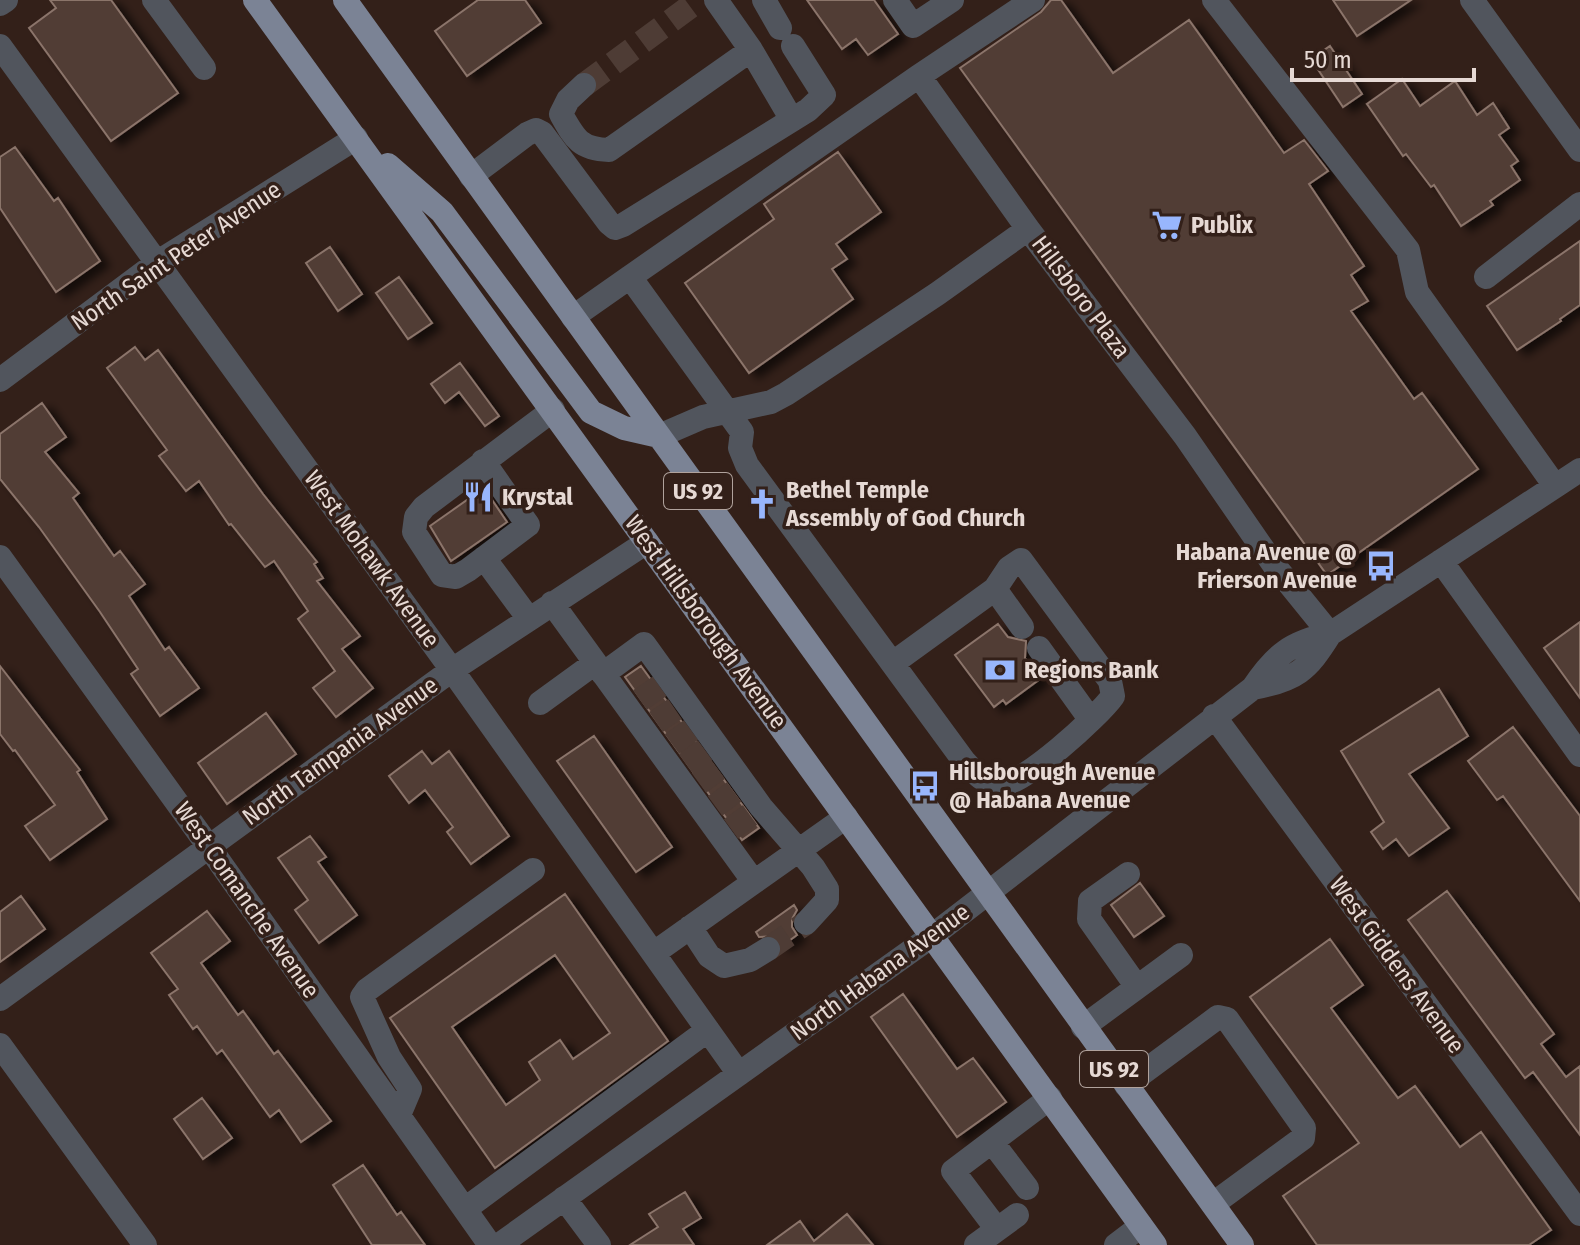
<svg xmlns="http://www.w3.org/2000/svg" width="1580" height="1245" viewBox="0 0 1580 1245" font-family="'Fira Sans Condensed',sans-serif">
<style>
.building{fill:#513c34;stroke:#8b746b;stroke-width:2;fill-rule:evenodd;filter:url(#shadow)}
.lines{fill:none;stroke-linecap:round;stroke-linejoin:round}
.minor-tunnel{stroke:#4e3c35;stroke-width:24;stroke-dasharray:24 12;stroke-linecap:butt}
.minor{stroke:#51555d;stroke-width:24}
.major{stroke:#7b8395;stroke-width:24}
.labels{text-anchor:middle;stroke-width:7;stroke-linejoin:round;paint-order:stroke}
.shield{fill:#332019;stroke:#b0a29c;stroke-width:2}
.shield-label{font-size:22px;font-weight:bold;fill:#e6d9d4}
.poi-label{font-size:24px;font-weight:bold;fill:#e6d9d4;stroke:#332019;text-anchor:start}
.street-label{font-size:24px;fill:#e6d9d4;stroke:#332019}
</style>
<defs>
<filter id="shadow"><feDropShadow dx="9" dy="5" stdDeviation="4" flood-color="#0009"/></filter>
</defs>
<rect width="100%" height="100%" fill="#332019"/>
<path class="building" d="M50,0h61l67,93 -67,48 -82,-113 27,-20z
M478,0h47l16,23 -74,53 -32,-45z
M807,0h67l24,34 -30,21 -12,-16 -14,10z
M1051,0h10l52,73 76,-53 95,133 20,-13 24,31 -19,13 55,82 -13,9 17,26 -17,10 63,88 8,-6 56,76 -151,106 -367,-507 81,-56z
M1333,0h78l-54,36z
M1330,46l32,48 -19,13 -32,-48z
M1402,79l18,27 35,-25 22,34 16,-12 16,25 -10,7 19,26 -7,5 9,14 -30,21 3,4 -32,21 -27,-41 -3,2 -25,-33 -3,2 -36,-52z
M15,147l39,54 4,-3 42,63 -44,31 -56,-84v-51z
M838,152l43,60 -45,32 11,15 -15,10 21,30 -104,74 -64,-90 89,-64 -10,-15z
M1580,241v64l-20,14 1,2 -44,29 -30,-44z
M330,247l32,47 -24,17 -32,-48z
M399,277l33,46 -24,16 -32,-46z
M135,347l10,13 13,-10 105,144 54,68 -3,2 9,14 -6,3 43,55 -18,13 31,39 -37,29 -23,-29 22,-17 -37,-52 10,-8 -34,-50 -9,6 -34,-43 -2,1 -30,-44 -13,10 -27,-35 8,-6 -60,-82z
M460,363l39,53 -14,10 -26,-34 -14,11 -14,-19z
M42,403l24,34 -21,15 34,41 -6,5 41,58 6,-5 25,33 -16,12 36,54 4,-3 30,41 -39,28 -29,-42 7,-5 -38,-57 -61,-85 -39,-48v-45z
M484,488l23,34 -56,39 -21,-35z
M1580,622v76l-36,-50z
M998,624l10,13 18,4 -1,17 15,21 -34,25 -3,-4 -9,7 -39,-52z
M0,666l80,104 -3,2 30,47 -57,41 -25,-34 30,-21 -40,-55 -2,1 -13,-17z
M641,666l118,162 -17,12 -117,-163z
M1439,689l29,47 -59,38 40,54 -40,28 -13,-17 -13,10 -12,-17 13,-10 -43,-71z
M266,713l30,41 -69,50 -29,-41z
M1513,727l67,89v85l-77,-105 -6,4 -29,-39z
M594,736l78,111 -36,25 -79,-111z
M422,751l10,13 17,-13 60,85 -38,28 -24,-32 6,-5 -28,-37 -16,13 -20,-27z
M310,836l16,21 -8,5 39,53 -38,28 -24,-33 13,-10 -30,-42z
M1140,883l24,33 -30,21 -23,-32z
M1447,891l107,143 -13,10 25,33 14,-11v69l-47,-63 -8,6 -117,-158z
M565,894l103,147 -173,127 -105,-150zM555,955l55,78 -37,26 -13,-19 -31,22 11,18 -34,25 -54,-78z
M21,896l24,33 -45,33v-50z
M794,905l3,5 -5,9v8l5,8 -15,11 -8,-10 -15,1 -3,-5z
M207,911l23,30 -29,22 37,52 5,-4 31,43 4,-3 53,70 -30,21 -22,-32 -9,7 -48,-67 -5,4 -20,-28 -4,3 -24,-34 9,-6 -27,-36z
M1330,939l33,46 -32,23 67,90 17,-12 45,61 21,-15 70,98 -22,15h-212l-34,-49 76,-53 -109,-146z
M903,994l54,75 16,-11 33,44 -49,35 -86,-120z
M202,1098l30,40 -29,21 -29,-40z
M363,1165l34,50 4,-3 24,33h-53l-39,-60z
M685,1192l16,26 -18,11 11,16h-64l28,-18 -9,-13z
M847,1214l26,31h-106l33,-24 14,20z"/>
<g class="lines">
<path class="minor-tunnel" d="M584,85l115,-85
M640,700l20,-14
M656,722l19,-13
M672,744l19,-14
M686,764l19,-14
M699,783l19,-14
M715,806l19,-14
M731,829l19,-14
M768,949l38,-26"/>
<path class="minor" d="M154,0l50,68
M716,0l35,50 41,70
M764,0l16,28
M895,0l18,26 39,-26
M1214,0l194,250 9,42 138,194
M1472,0l108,150
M0,4l6,-4
M0,46l452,624 287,404
M919,76l109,153
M584,85l-16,15 -7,14c14,25 19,35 48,36l142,-100
M471,176l56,-42 9,-4 6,3 67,90 6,5 8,-3 185,-115 16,-15 -31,-49
M1486,277l94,-73
M573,317l57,-40
M0,380l158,-118 198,-124
M659,436l44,-19 68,-15 15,-8 151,-100 91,-65 157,207 89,129 56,69
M483,461l45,64 -60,45 -12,7 -14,-2 -28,-43 2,-15 8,-10 129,-97
M0,557l209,290 281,398
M484,558l45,61
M1441,561l139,194
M995,589l27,38
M552,603l202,279 -100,71
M1039,648l51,71
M893,663l102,-74 14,-21 12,-8 89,121 3,15c-14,20 -91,90 -113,89 -16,-1 -26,-13 -36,-24l-217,-296 -7,-17 2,-16 -112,-155 289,-201 114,-76
M603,674l41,-30 117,163 52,60 14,22v11l-21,23
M1253,688c43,-8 54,-17 77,-54
M540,703l55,-40
M1214,716l366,498
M1128,874l-38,27 -1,18 48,68
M754,882l92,-65
M690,927l19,29 15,10 26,-6 18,-11
M0,999l452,-329 195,-128
M1083,1027l98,-72
M0,1045l145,200
M1126,1085l92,-68 9,2 77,109 -1,10 -90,66
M399,1115l11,-26 -21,-32 -27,-60 5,-7 166,-120
M992,1142l35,46
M564,1198l35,47
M465,1209l243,-179
M990,1220l-37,-49 97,-73
M499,1245l433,-309 321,-248c22,-33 38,-46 77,-54l250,-164
M976,1245l41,-30
M1116,1245l25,-19"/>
<path class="major" d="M255,0l900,1245
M345,0l897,1245
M388,165l54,47 149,200 33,16 35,8"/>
</g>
<defs>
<g id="supermarket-bare" transform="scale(2.4)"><path d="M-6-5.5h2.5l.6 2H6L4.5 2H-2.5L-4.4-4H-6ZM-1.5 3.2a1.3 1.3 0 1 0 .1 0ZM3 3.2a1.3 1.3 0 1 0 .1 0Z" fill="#98b6fd" stroke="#332019" stroke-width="2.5" paint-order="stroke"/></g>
<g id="restaurant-bare" transform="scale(2.4)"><path d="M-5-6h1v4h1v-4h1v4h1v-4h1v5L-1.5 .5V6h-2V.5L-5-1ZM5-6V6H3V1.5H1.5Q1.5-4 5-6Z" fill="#98b6fd" stroke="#332019" stroke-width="2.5" paint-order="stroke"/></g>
<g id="church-bare" transform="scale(2.4)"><path d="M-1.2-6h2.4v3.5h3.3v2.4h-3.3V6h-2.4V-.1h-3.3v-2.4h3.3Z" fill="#98b6fd" stroke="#332019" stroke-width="2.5" paint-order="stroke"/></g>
<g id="bus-bare" transform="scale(2.4)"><path d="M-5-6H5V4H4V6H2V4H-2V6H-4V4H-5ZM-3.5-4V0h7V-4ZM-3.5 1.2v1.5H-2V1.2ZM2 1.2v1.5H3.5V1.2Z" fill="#98b6fd" stroke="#332019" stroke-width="2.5" paint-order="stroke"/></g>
<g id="bank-bare" transform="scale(2.4)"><path d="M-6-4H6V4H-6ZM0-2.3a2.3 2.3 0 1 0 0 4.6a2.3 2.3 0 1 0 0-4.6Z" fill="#98b6fd" stroke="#332019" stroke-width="2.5" paint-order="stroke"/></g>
</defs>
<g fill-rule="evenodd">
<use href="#supermarket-bare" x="1167" y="225"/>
<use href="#restaurant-bare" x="478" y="497"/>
<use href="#church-bare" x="762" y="504"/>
<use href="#bus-bare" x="1381" y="566"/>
<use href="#bank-bare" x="1000" y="670"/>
<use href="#bus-bare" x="925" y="786"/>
</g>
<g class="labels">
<g class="shield">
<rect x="664" y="473" width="68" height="36" rx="6"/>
<rect x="1080" y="1051" width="68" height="36" rx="6"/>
</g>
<g class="shield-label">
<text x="698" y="499">US 92</text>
<text x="1114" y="1077">US 92</text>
</g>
<g class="poi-label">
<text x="1191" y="233">Publix</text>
<text x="786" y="498">Bethel Temple<tspan x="786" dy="28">Assembly of God Church</tspan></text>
<text x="502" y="505">Krystal</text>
<text x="1357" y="560" text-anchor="end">Habana Avenue @<tspan x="1357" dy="28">Frierson Avenue</tspan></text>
<text x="1024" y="678">Regions Bank</text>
<text x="949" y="780">Hillsborough Avenue<tspan x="949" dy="28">@ Habana Avenue</tspan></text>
</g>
<g class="street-label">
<text transform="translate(176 256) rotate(-34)" y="8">North Saint Peter Avenue</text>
<text transform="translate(1081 297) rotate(53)" y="8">Hillsboro Plaza</text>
<text transform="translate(372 559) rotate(54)" y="8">West Mohawk Avenue</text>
<text transform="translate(706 622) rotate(54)" y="8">West Hillsborough Avenue</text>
<text transform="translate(340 751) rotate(-36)" y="8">North Tampania Avenue</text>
<text transform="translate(247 900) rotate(55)" y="8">West Comanche Avenue</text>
<text transform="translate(1397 965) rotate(54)" y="8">West Giddens Avenue</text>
<text transform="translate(880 972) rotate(-36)" y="8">North Habana Avenue</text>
</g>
</g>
<path d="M1292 68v12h182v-12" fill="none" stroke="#e6d9d4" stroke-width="4"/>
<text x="1304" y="68" font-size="24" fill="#e6d9d4" stroke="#332019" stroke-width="6" paint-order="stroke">50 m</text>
</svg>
